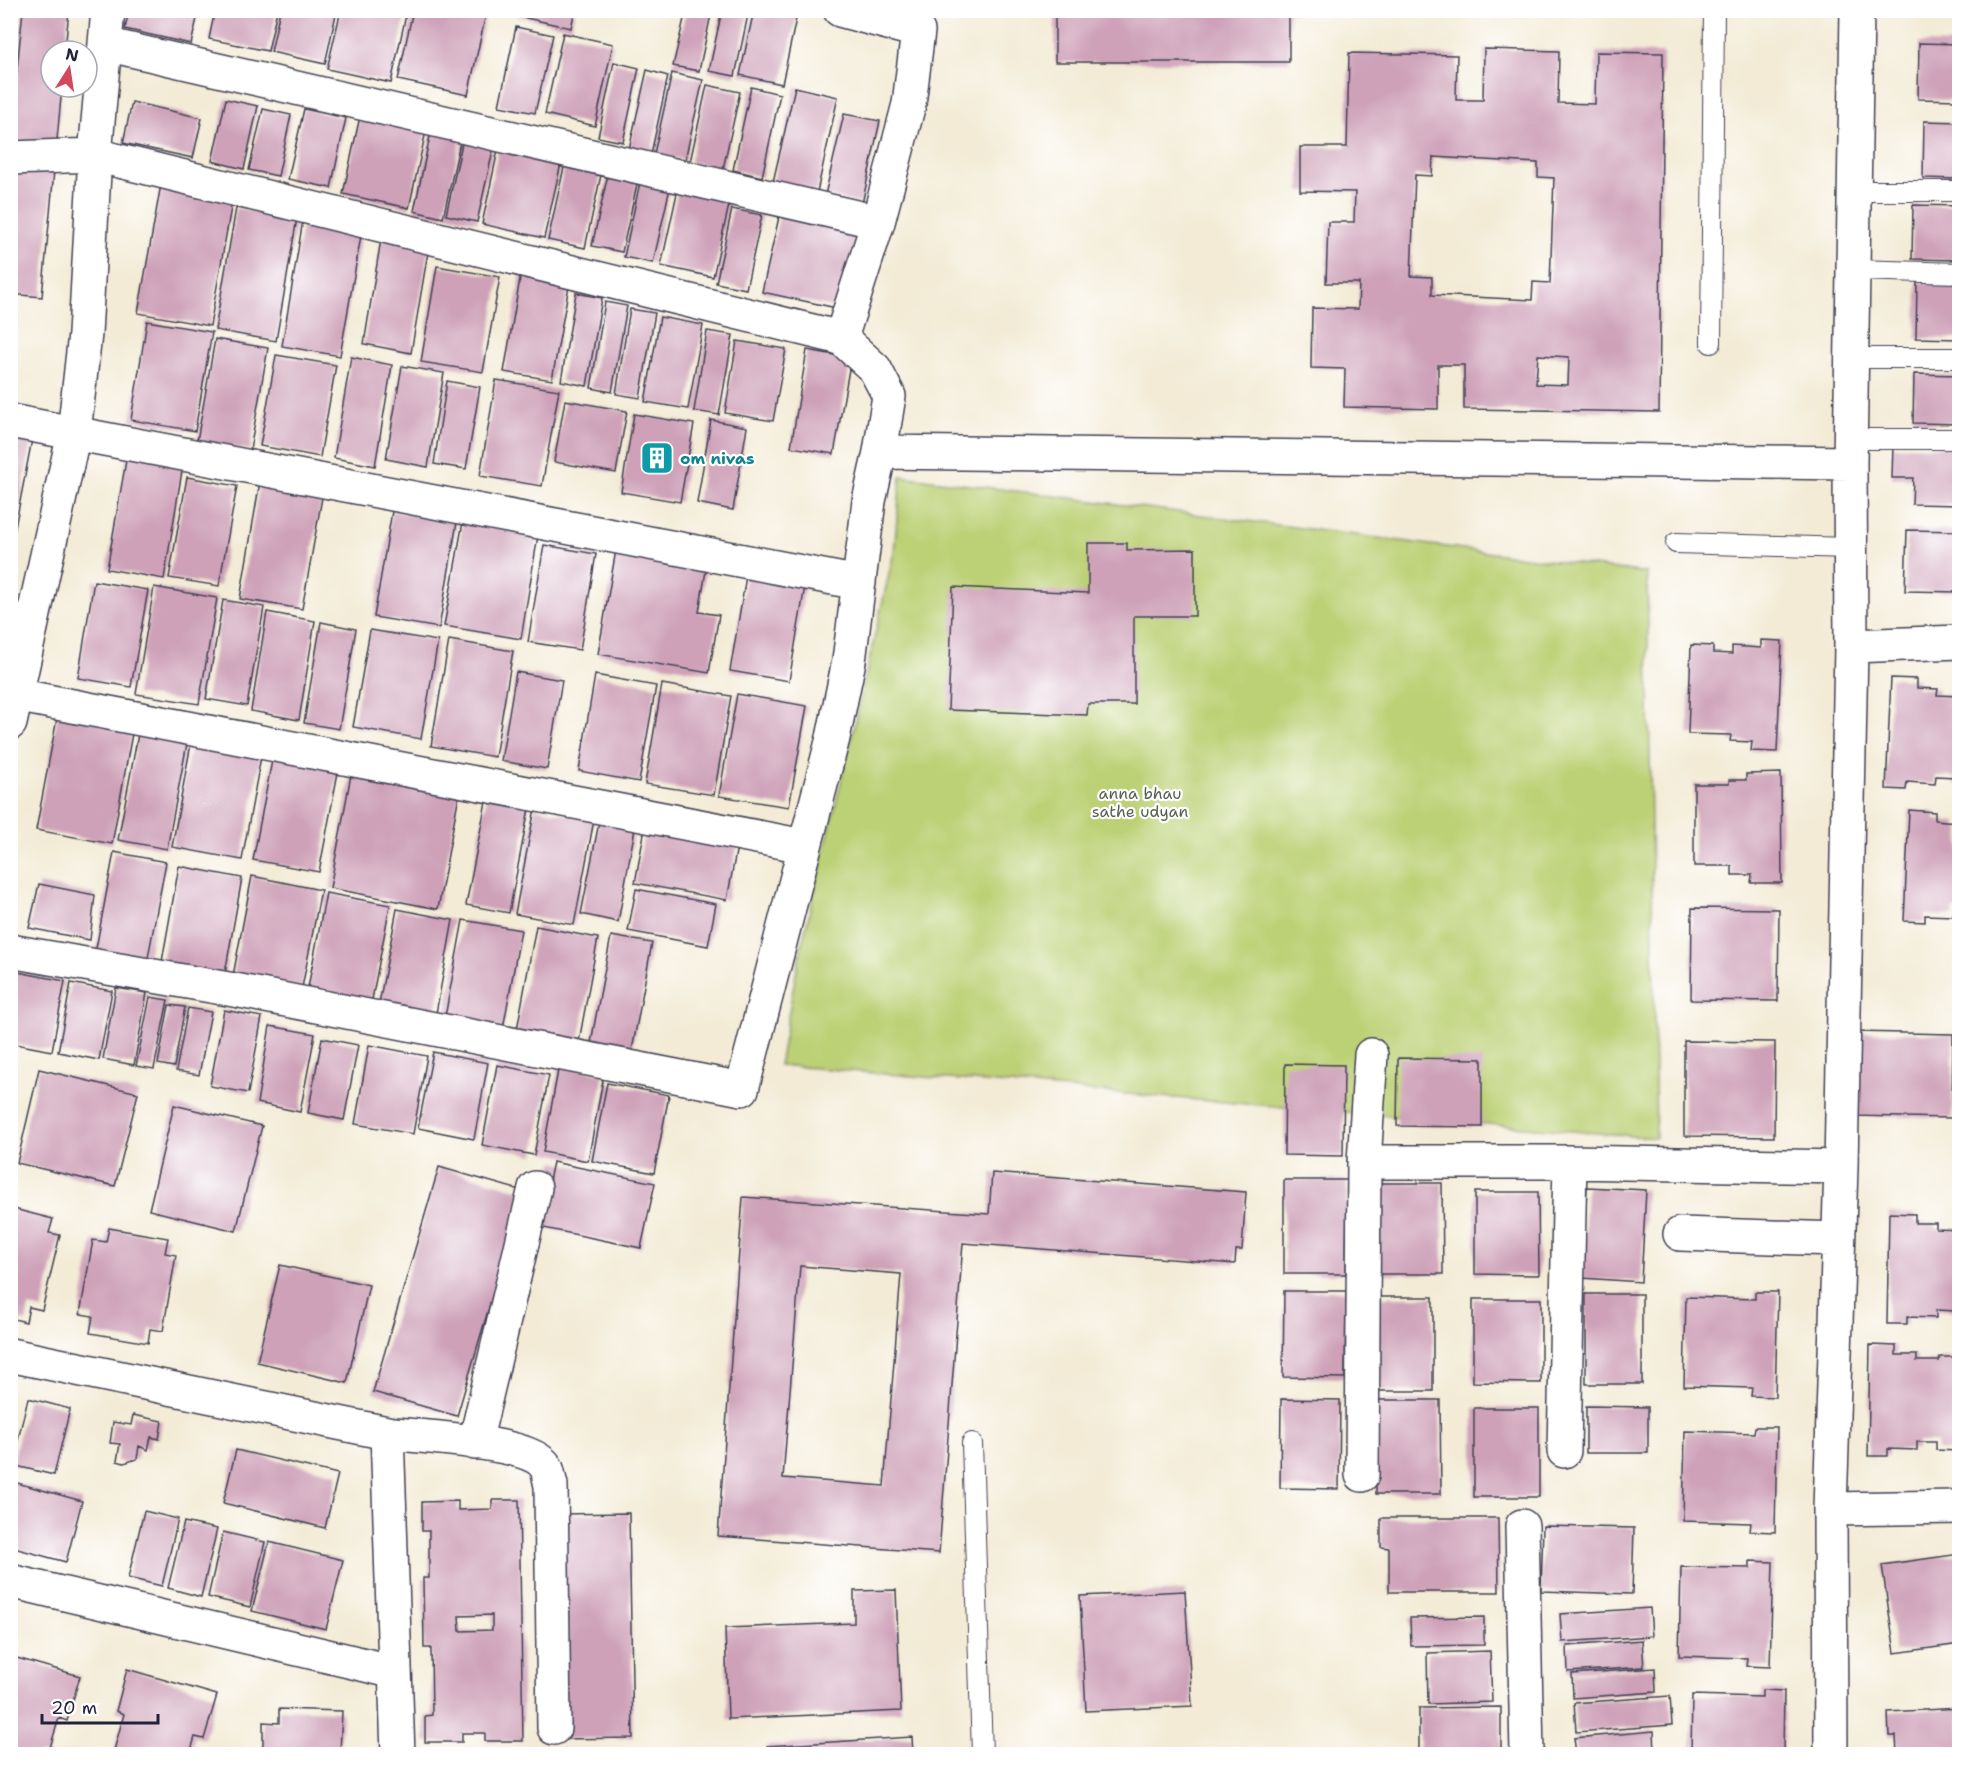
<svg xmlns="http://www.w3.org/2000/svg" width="1970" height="1765" viewBox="0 0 1970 1765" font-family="'Shantell Sans',sans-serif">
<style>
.green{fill:#bcd074;stroke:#6f7958;stroke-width:1.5}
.building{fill:#cea1b8;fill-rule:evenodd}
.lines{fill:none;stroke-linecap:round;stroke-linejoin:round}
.service-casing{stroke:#414052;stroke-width:22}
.minor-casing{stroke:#414052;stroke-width:36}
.service{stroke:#fff;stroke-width:20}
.minor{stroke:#fff;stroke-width:33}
.labels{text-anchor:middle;stroke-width:4.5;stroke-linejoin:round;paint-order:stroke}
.culture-label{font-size:16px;font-weight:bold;fill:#0d838f;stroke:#fff;text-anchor:start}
.park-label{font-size:16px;fill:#585f4f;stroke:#fff}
</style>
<rect width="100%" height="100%" fill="#fff"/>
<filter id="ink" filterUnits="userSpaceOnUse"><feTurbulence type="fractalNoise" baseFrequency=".0167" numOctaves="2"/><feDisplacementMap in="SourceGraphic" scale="12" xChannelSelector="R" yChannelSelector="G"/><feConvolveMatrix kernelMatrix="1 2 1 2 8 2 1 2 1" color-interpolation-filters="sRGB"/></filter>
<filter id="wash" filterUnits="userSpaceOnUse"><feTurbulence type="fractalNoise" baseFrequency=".008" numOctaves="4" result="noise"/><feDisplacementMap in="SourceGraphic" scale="24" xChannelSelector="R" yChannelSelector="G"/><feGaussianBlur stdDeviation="1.35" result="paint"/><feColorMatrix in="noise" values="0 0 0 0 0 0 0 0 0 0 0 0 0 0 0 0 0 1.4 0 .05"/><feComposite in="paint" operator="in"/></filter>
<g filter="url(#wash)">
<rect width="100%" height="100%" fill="#f3ebd6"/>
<path class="green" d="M901,476l746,97 9,565 -877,-73 22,-118 49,-202 44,-193z"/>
<g id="blocks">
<path class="building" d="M23,10h46l-4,41h-14v36h11l-20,210 -32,-3v-155z
M129,10h70l-8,34 -66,-15z
M215,10h62l-9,41 -59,-12z
M280,10h57l-12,54 -54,-12z
M341,10h66l-16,73 -64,-14z
M413,10h57l16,4 -18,81 -70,-15z
M519,10h56l-4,18 -54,-12z
M686,10h26l-13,61 -26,-5z
M722,10h27l-14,66 -26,-5z
M754,10h26l17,4 -15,70 -42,-9z
M1055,10h320v3h-86v49h-234z
M1930,10h30v6h-30z
M516,27l37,8 -18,78 -36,-7z
M563,33l50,11 -18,82 -50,-12z
M1919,43l41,1v56l-42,-1z
M1484,49l75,2 -1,52 37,1 1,-52 67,1 -4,359 -195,-3v-44h-26v44l-94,-2 1,-38 -34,-1 1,-60 46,1 1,-26h-33l2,-61h26l1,-30 -55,-1v-44h47l2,-94 108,2 -1,45h27zM1433,157l105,6v14l16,1 -4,105 -17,-1 -1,18 -100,-5v-18l-21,-1 4,-101 17,1zM1538,355l31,2 -1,28 -32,-1z
M614,62l25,6 -16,74 -25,-5z
M647,70l21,6 -17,78 -22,-5z
M672,73l31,7 -18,80 -31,-6z
M707,85l33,7 -17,77 -33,-7z
M751,87l29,7 -18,83 -29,-7z
M795,87l43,10 -21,95 -44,-10z
M226,99l32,7 -14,63 -32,-8z
M132,102l70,16 -9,40 -70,-15z
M362,107l66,15 -19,86 -66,-14z
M263,109l28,6 -13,61 -29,-6z
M304,109l42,9 -15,70 -43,-9z
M844,114l36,7 -18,83 -37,-9z
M1924,121l36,1v57l-37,-1z
M433,122l30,7 -20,89 -29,-7z
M463,139l31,7 -17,76 -31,-7z
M500,141l63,14 -19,83 -62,-14z
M566,158l37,8 -18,82 -37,-8z
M610,165l30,6 -18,81 -30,-6z
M642,173l30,6 -19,84 -29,-6z
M161,184l72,12 -23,130 -72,-13z
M679,184l52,12 -18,81 -52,-11z
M1913,205l47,1v54l-48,-1z
M236,208l61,10 -21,123 -61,-11z
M781,208l83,18 -18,84 -84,-18z
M732,209l30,6 -16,74 -30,-6z
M303,220l59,10 -22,126 -58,-10z
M382,233l48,7 -19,113 -47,-9z
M437,266l63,11 -17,95 -62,-10z
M522,267l49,8 -19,105 -48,-8z
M1917,282l43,1v56l-44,-1z
M576,293l26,5 -15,88 -26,-5z
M605,302l22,4 -15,86 -21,-4z
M630,309l25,4 -15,85 -24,-4z
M660,317l43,8 -15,84 -43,-7z
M147,321l65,11 -17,99 -64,-11z
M707,331l26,4 -14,80 -25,-4z
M215,339l53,9 -18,102 -53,-9z
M737,341l49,8 -13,72 -48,-8z
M807,350l44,8 -17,96 -43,-7z
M276,355l60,10 -16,92 -60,-11z
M351,357l41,8 -17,101 -41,-8z
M402,366l42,7 -16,94 -42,-8z
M1914,374l46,1v49l-47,-1z
M496,380l63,10 -17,96 -62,-10z
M447,381l33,6 -14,82 -32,-5z
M565,400l62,11 -11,62 -62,-11z
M634,414l60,10 -14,78 -59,-10z
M711,420l36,7 -14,83 -36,-7z
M10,425l24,4 -22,114h-2z
M1893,446l67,1v58l-48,-1 1,-26h-21z
M128,449l56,10 -20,120 -57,-10z
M187,477l50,9 -18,100 -50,-8z
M260,481l63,11 -21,117 -62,-10z
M392,511l65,11 -18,106 -65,-11z
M464,516l75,13 -18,110 -77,-13z
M1907,530l53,1v61l-55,-1z
M1088,543h39v7l68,-1v67h-61v88h-46l-1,11 -139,-5 5,-123 135,6z
M617,544l91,15 -9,53 20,3 -10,58 -111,-19z
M544,545l52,9 -16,96 -52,-8z
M747,570l59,10 -17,101 -59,-10z
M94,581l54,9 -17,97 -53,-9z
M154,587l63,11 -18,106 -63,-10z
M223,600l41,7 -17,99 -41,-7z
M267,612l48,9 -16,99 -48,-9z
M321,622l35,7 -17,100 -35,-6z
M370,630l68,11 -17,98 -68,-12z
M449,640l64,11 -18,106 -64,-11z
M1761,640l21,1 -5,111 -26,-1 1,-9 -22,-1 1,-6 -43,-1 3,-89 22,1v7l19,1v-8l29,2z
M516,672l46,8 -15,89 -46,-8z
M595,675l61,11 -17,96 -60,-11z
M1891,678l26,1v9l21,1 -1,6 23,1v89h-5v-8l-19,-1 -1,8 -28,-2 -1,8 -20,-1z
M662,684l69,12 -17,99 -69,-11z
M737,694l70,12 -18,101 -70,-11z
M58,713l75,15 -21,116 -76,-14z
M139,729l49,9 -21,111 -49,-9z
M192,738l70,13 -20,109 -70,-13z
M274,750l66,12 -21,110 -66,-12z
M352,769l108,20 -22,120 -108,-21z
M1781,773l1,110h-31l1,-8h-20v-9h-38v-82h35v-4h17v-6z
M488,791l43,7 -22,115 -43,-8z
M535,808l59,12 -20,105 -59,-11z
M1909,810l26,2v8l21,2v5l4,1v81h-6l-1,7 -28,-1v7l-21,-1z
M600,817l36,6 -18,99 -37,-8z
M646,823l92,18 -11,59 -92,-17z
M114,852l52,10 -19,101 -52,-9z
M179,866l63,12 -18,101 -63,-12z
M252,876l69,14 -19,98 -69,-12z
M39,884l56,11 -5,45 -61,-12z
M636,889l80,15 -8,42 -80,-15z
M326,893l64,12 -19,100 -64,-12z
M1692,908l87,1 -1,92 -87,-1z
M397,909l56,11 -18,99 -57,-10z
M463,920l58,10 -18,99 -58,-12z
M536,926l62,12 -20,109 -62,-12z
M611,936l41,7 -21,113 -41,-8z
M12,971l53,10 -13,70 -42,-8v-63z
M71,983l41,8 -13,69 -41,-8z
M116,988l31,5 -13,72 -31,-6z
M150,997l18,3 -14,69 -18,-3z
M169,1005l16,2 -11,60 -16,-3z
M188,1008l23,4 -12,63 -23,-4z
M224,1010l38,7 -14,76 -38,-7z
M270,1026l45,8 -15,78 -43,-9z
M1855,1032l98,2 -1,84 -99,-2z
M322,1038l36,7 -14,75 -36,-7z
M1684,1041l91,1 -1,95 -90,-1z
M369,1045l58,11 -14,78 -58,-10z
M433,1052l55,11 -14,76 -56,-11z
M1398,1058l84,1v68l-85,-1z
M1285,1064l59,1 -1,91 -59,-1z
M497,1065l52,10 -15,80 -52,-10z
M559,1065l45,9 -16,87 -45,-9z
M39,1069l99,24 -23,93 -98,-23z
M607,1083l62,12 -15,78 -62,-12z
M174,1105l88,21 -26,105 -87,-21z
M553,1162l102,21 -14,65 -102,-21z
M439,1167l84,24 -66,225 -84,-24z
M992,1173l254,19 -4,58h-6l-1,14 -272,-21 -24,310 -221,-17 25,-339 246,17zM800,1266l101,8 -17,212 -101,-8z
M1284,1180h63l-1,94h-62z
M1378,1183h64l1,91h-64z
M1587,1187l59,3 -5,92 -59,-4z
M1475,1192h63l1,83 -64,-1z
M10,1208l43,11 -4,14 11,2 -18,75 -13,-3 -3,15 -16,-4z
M1889,1213l26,1v9h21v6l24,1v88h-5l1,-7 -20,-1v8l-29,-1v7h-20z
M109,1228l59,10 -3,15 11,2 -13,76 -13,-2 -2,14 -58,-10 3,-17 -13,-2 13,-74 13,2z
M280,1265l89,20 -22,98 -90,-21z
M1284,1291h62l-1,87 -62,-1z
M1755,1292h23l-3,105 -24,-1 1,-8 -68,-2 2,-89 69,2z
M1586,1294h56v90h-56z
M1370,1297h63v94h-63z
M1473,1299h68v84l-68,-1z
M1870,1345l26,1v9h21v6h22l1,-4h19l-1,94 -22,-1v-8h-19v8l-29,-1v7h-20z
M28,1398l42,11 -16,66 -42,-10z
M1281,1399l59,1 -1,89 -59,-1z
M1376,1400h64l1,94h-65z
M1586,1406l62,1v46h-62z
M1474,1408h65v89h-65z
M133,1415l29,6 -3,18 -8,-2 -3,13 -9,-4 -2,13 -13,4 -7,-2 3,-17 -10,-1 3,-21 18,3z
M1755,1427h22l-2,105 -25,-1 1,-8 -68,-2 2,-90 69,2z
M236,1450l102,24 -13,54 -102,-25z
M10,1481l72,20 -16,61 -56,-15z
M492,1500h27l4,241h-38v-8h-23v9h-37v-26l7,-1 -1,-67h-7l-1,-70h6v-47h-7v-29l36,-1v9l34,-1zM492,1615v15l-32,1 -1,-15z
M144,1511l34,8 -16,67 -34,-8z
M629,1513l4,225 -72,1 -3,-225z
M1381,1518h117l1,74h-110v-44l-8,-1z
M184,1522l33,7 -16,68 -33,-9z
M1543,1526l91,2 -2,66 -91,-3z
M223,1532l42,10 -15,65 -42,-10z
M269,1542l74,18 -17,69 -74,-18z
M1960,1554v90l-65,9 -13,-88z
M1750,1561l23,1 -3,105 -24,-1 1,-8 -68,-2 2,-89 69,1z
M896,1590l5,121 -173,8 -3,-91 129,-5v-32z
M1185,1591l7,115 -106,5 -6,-115z
M1650,1608l2,28 -90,6 -2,-28z
M1484,1617v28l-73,1 -1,-28z
M1642,1640l2,27 -76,5 -1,-26z
M1490,1651l2,51 -64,2 -1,-51z
M10,1656l70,20 -13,45 -8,-3 -11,36h-38z
M1655,1668l1,24 -83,6 -1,-24z
M127,1669l90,26 -13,44 -9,-2 -5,17h-77l11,-40 -8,-3z
M1762,1690l22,1 -1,63h-92l1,-59 70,2z
M1670,1696l2,29 -96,7 -2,-29z
M1501,1707v43l-82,2v-44z
M1960,1708v46h-63l-1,-18h-7l-1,-24z
M279,1709l63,2 -2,43h-77v-32l16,1z
M1654,1731l1,23h-79l-2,-16z
M912,1737l1,17h-145l-1,-8z"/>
</g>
</g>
<g filter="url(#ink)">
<use href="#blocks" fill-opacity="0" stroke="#414052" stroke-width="1.5"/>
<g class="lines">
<g class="service-casing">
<path id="service" d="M1855,191h105
M1853,270l107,3
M1711,343l3,-333
M1852,358h108
M1851,439h109
M1676,543l174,5
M972,1443l10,311"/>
</g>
<g class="minor-casing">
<path id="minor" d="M840,10l78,21 -9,73 -31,118 -37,116
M105,44l773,178
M10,158l85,-3 746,183 34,31 14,27 -9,56 -11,49 -20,160 -16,77 -91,351 -502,-98 -230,-40
M10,421l849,162
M880,452l970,11
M1851,646l109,-4
M10,694l794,152
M10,723l64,-290 11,-99 10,-179 13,-145
M1364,1162h206l271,5
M1680,1234l158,5
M10,1355l377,78 11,321
M387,1433c31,4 144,8 159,34 3,5 3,13 5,18l3,243
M475,1443l60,-255
M1564,1451l6,-289
M1362,1475l2,-313 7,-107
M1830,1509l130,-2
M1522,1526l5,228
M10,1581l385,91
M1831,1754l-1,-245 11,-342 10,-521 -1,-183 7,-453"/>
</g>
<use href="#service" class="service"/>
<use href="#minor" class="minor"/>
</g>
</g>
<defs>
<g id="building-square" transform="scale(1.725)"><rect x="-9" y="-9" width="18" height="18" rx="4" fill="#0f9aa8" stroke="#fff"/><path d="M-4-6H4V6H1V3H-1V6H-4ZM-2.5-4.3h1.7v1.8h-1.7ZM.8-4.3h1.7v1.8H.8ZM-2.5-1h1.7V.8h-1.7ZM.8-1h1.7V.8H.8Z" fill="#fff"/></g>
</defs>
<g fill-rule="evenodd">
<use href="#building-square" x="657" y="458"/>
</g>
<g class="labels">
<g class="culture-label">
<text x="680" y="464">om nivas</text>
</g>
<g class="park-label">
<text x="1140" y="799">anna bhau<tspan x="1140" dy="18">sathe udyan</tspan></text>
</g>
</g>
<rect width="1970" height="1765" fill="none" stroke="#fff" stroke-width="36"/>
<g transform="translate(69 69) rotate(12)"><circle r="28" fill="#ffffff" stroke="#a7a7b1" stroke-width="1.5"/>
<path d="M0-4.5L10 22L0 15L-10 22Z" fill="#d1495b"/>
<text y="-9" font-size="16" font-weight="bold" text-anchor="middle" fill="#22223b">N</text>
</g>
<path d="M42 1714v9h116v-9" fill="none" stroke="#22223b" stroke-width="3"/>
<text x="51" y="1714" font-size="18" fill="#22223b" stroke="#ffffff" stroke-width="4.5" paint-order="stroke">20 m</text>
</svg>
